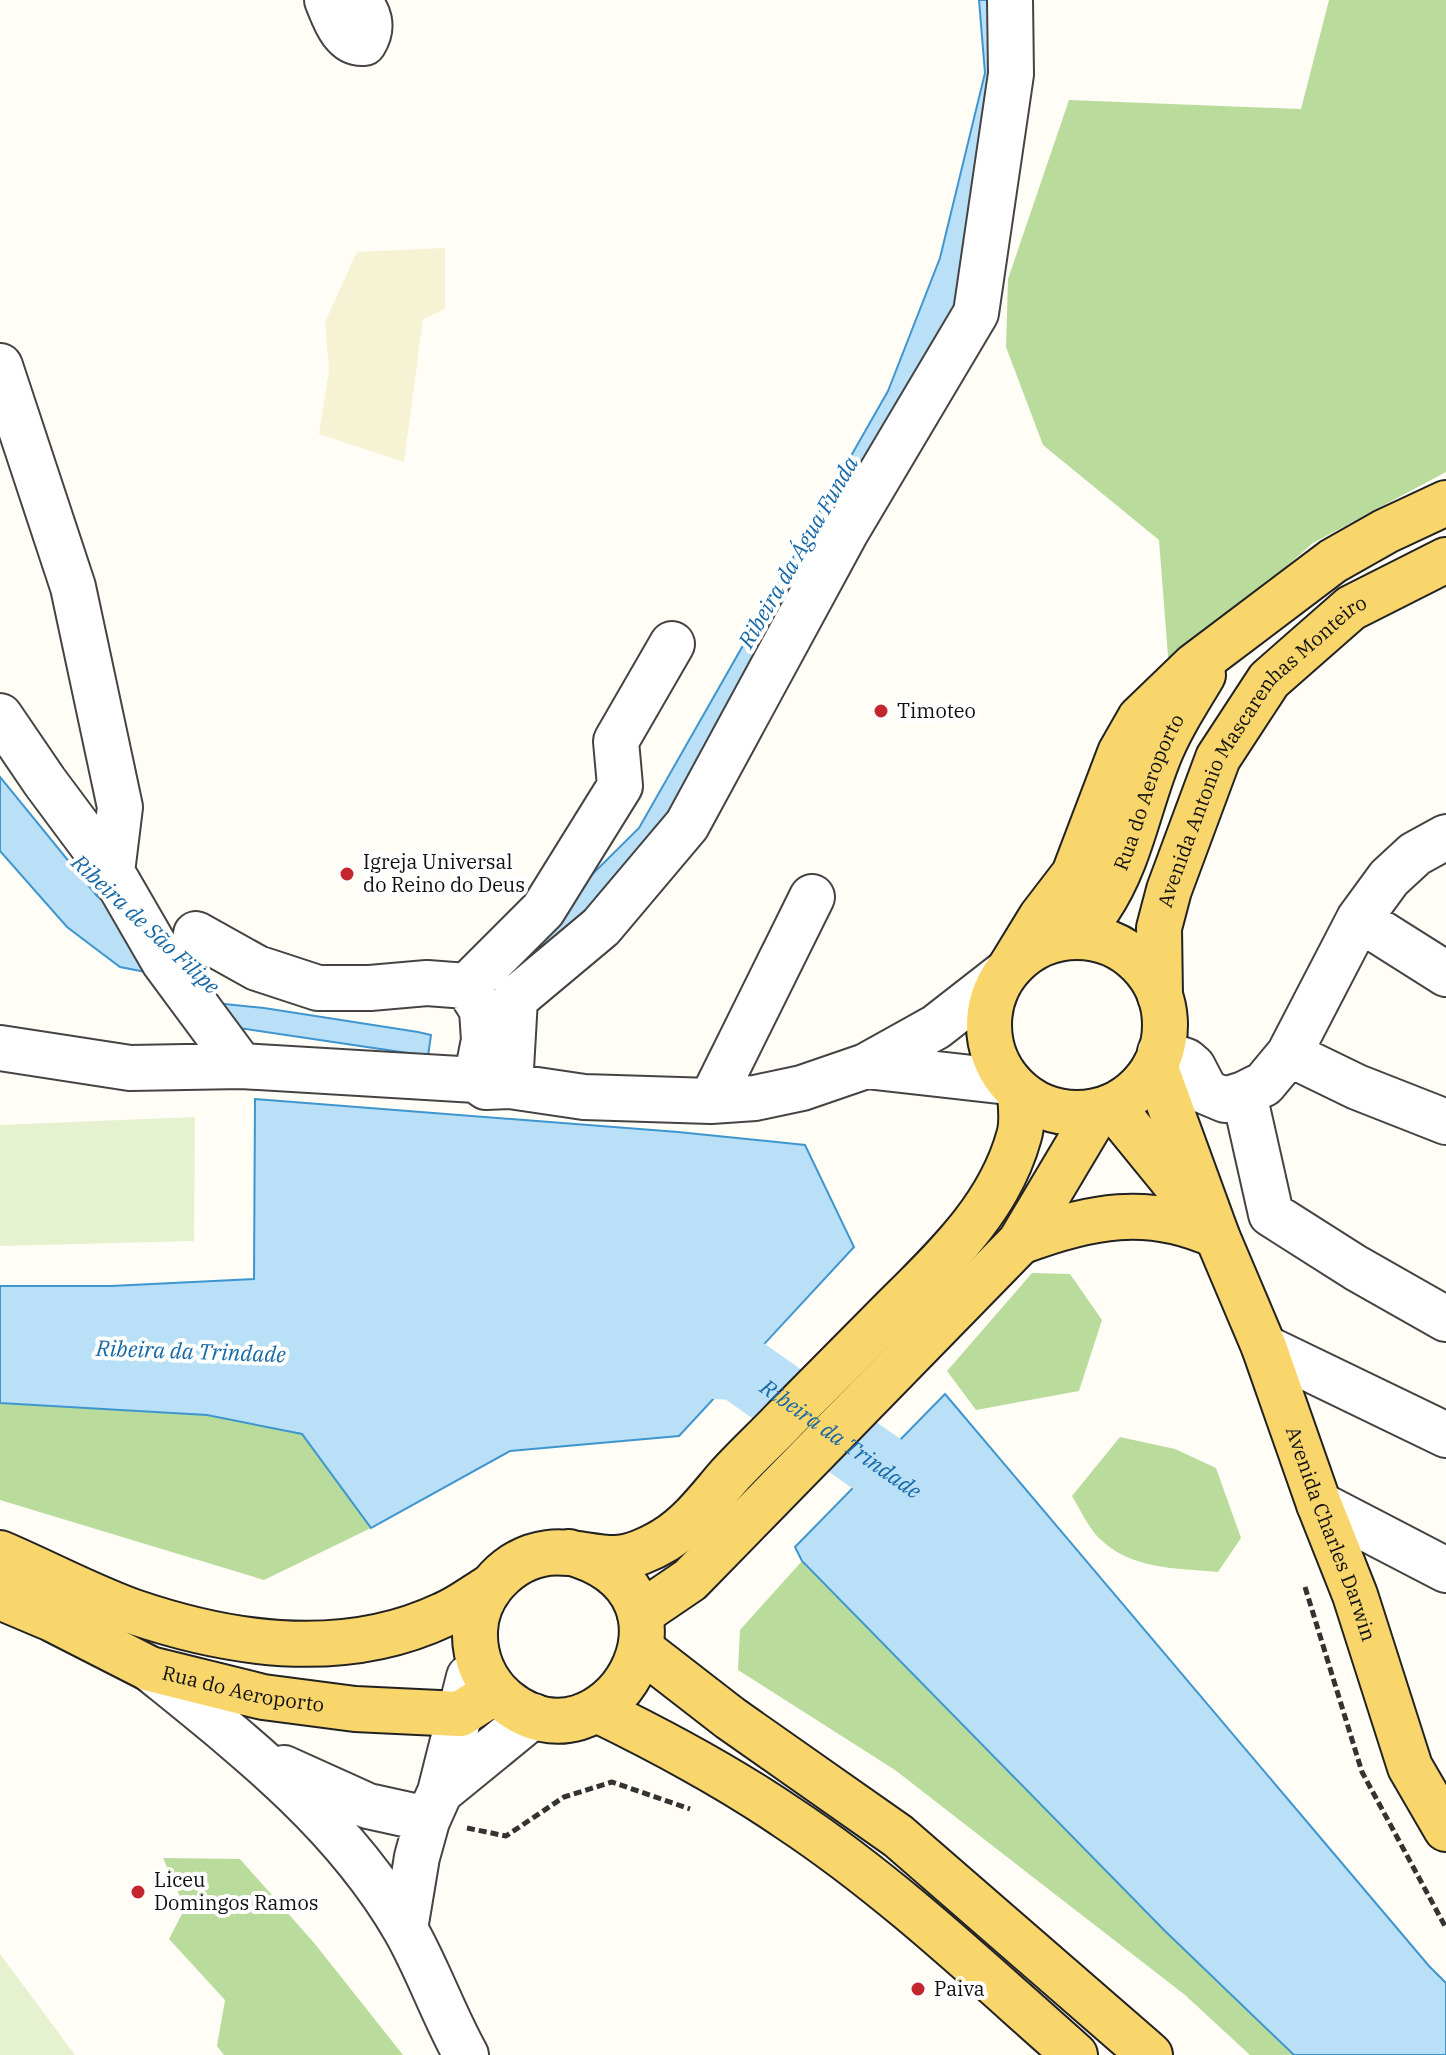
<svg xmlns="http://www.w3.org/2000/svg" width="1446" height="2055" viewBox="0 0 1446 2055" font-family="'IBM Plex Serif',serif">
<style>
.farmland{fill:#f6f3d4}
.forest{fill:#b9dc9c}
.pitch{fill:#e6f2cf}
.water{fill:#b9e0f7;stroke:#3f96cf;stroke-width:2}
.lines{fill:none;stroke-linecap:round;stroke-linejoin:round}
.river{stroke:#b9e0f7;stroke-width:68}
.minor-casing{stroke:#444;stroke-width:48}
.major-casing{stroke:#222;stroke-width:48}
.path{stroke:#333;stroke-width:5;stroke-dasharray:8 4;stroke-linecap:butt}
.minor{stroke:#fff;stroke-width:44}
.major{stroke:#f9d66b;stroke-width:44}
.poi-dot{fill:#c4262e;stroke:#fff;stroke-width:3}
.labels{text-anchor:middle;stroke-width:8;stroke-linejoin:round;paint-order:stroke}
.poi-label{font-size:20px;fill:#111;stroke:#fff;text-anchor:start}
.street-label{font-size:20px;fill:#111;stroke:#fff}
.water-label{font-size:22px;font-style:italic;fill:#1768a6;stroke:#fff}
</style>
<rect width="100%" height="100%" fill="#fffdf5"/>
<path class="farmland" d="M445,248v61l-22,10 -19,143 -85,-28 10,-64 -4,-48 32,-70z"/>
<path class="forest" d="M1329,0h117v472l-133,71 -144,126 -10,-129 -116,-95 -37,-98 2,-68 61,-179 232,9z
M1032,1273l38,1 32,46 -23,71 -103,19 -29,-39z
M0,1403l207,12 95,19 69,94 -107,52 -264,-80z
M1120,1437l55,12 41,19 25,70 -23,34c-42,-4 -87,-2 -119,-34 -11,-11 -19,-29 -27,-42z
M802,1561l170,105 405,389h-127l-65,-60 -290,-225 -157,-100 2,-40z
M163,1858l77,1 75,85 88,111h-179l-7,-9 8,-46 -56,-61 16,-31z"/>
<path class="pitch" d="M195,1117l-1,124 -194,5v-121z
M0,1954l75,101h-75z"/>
<path class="water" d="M979,0h41l-55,304 -258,506 -178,190 -35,65 -6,-79 32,-40 119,-118 249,-437 52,-133 45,-185z
M0,777l97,119 35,29 83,78 49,5 154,24 13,3 -3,21 -210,-31 -57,-50 -41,-8 -53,-40 -67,-76z
M255,1099l423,33 127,13 49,102 -175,189 -169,15 -139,77 -69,-94 -95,-19 -207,-12v-117h111l143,-7z
M945,1394l484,572 17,17v72h-152l-129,-124 -363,-370 -7,-14z"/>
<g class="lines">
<path class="river" id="s1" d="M648,1362l89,4 217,152"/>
<g class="minor-casing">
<path id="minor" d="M327,0c7,17 15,44 37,43 10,-16 6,-32 -9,-43
M0,366l73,221 47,220 -8,65 52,90 77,104
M0,716l45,66 67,90
M1359,919l87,55
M196,934l61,34 61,20h52l57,-5 40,3 15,24 2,30 -8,40
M467,986l76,-76 77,-124 -4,-45 56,-97
M0,1048l130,20 111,-2 235,14 10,7 24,-1 74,11 127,4 44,-3 47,-10 64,-22 70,-39 68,-53
M1160,1052l26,9 7,6 13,25 19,8 19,-6 20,-10 25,-30 70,-135 30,-41 26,-24 31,-17
M1289,1054l68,33 89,35
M866,1066l142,16
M510,1086l5,-87 86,-72 86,-102 159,-293 130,-219 35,-239 -1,-74
M1244,1094l27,120 85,54 90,51
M711,1101l101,-204
M1264,1347l182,88
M1319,1504l127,66
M150,1669c95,77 193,153 255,260 23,40 38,85 61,126
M284,1768l84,38 50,11 9,4
M440,1792l93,-76
M405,1929l12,-72 10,-36 13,-29 29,-115"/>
</g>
<g class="major-casing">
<g id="major">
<path id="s2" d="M1074,936c8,-9 19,-18 25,-28 31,-46 39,-100 59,-150 11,-29 29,-56 45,-83"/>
<circle cx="1077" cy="1025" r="88"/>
<path d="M1011,966l30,-49 33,-43 46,-121 20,-35 54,-52 139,-105 53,-30 60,-28"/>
<path id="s3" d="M1160,996l-1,-68 10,-38 49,-132 51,-78 82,-72 95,-48"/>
<path id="s4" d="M1155,1066l62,170 47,111 55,157 36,91 55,172 36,62"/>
<path d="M1112,1106l84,103"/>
<path d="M1020,1242c69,-26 128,-38 197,-6"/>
<path d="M569,1552c151,41 36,231 -64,148 -20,-17 -31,-42 -30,-69 1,-39 35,-73 73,-78 22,-3 44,5 66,5 17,0 38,-10 51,-18 27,-17 44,-41 64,-64 18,-20 38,-38 56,-57 36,-36 71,-72 107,-108 51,-51 107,-102 127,-175 4,-13 2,-28 1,-42"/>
<path d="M0,1553c45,19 89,43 134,59 100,34 211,49 309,3 17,-7 32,-19 47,-28"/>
<path id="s5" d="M0,1597l52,22 98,50 113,28 92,12 105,5 35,-22"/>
<path d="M640,1614l50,-34 330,-338 78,-131"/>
<path d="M641,1649l89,69 168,118 252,219"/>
<path d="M597,1710c66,32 131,67 191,108 103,68 195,156 287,237"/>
</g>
</g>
<path class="path" d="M1305,1587l57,185 84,156
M467,1828l39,8 58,-39 48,-15 78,27"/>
<use href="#minor" class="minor"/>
<use href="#major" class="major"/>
</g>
<g class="poi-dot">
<circle cx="881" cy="711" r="8"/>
<circle cx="347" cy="874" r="8"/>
<circle cx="138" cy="1892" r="8"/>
<circle cx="918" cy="1989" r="8"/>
</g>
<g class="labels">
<g class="poi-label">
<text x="897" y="718">Timoteo</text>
<text x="363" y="869">Igreja Universal<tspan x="363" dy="23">do Reino do Deus</tspan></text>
<text x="154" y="1887">Liceu<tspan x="154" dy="23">Domingos Ramos</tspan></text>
<text x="934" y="1996">Paiva</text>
</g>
<g class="street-label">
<text dy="7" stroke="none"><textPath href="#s3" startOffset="278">Avenida Antonio Mascarenhas Monteiro</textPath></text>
<text dy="7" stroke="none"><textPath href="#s2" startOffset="164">Rua do Aeroporto</textPath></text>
<text dy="7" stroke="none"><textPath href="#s4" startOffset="500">Avenida Charles Darwin</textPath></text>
<text dy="7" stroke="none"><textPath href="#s5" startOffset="262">Rua do Aeroporto</textPath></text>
</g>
<g class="water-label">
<text transform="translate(798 552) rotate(-60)" y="8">Ribeira da Água Funda</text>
<text transform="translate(146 924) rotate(43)" y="8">Ribeira de São Filipe</text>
<text transform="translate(191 1351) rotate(2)" y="8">Ribeira da Trindade</text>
<text dy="8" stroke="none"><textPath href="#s1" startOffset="216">Ribeira da Trindade</textPath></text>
</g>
</g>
</svg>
